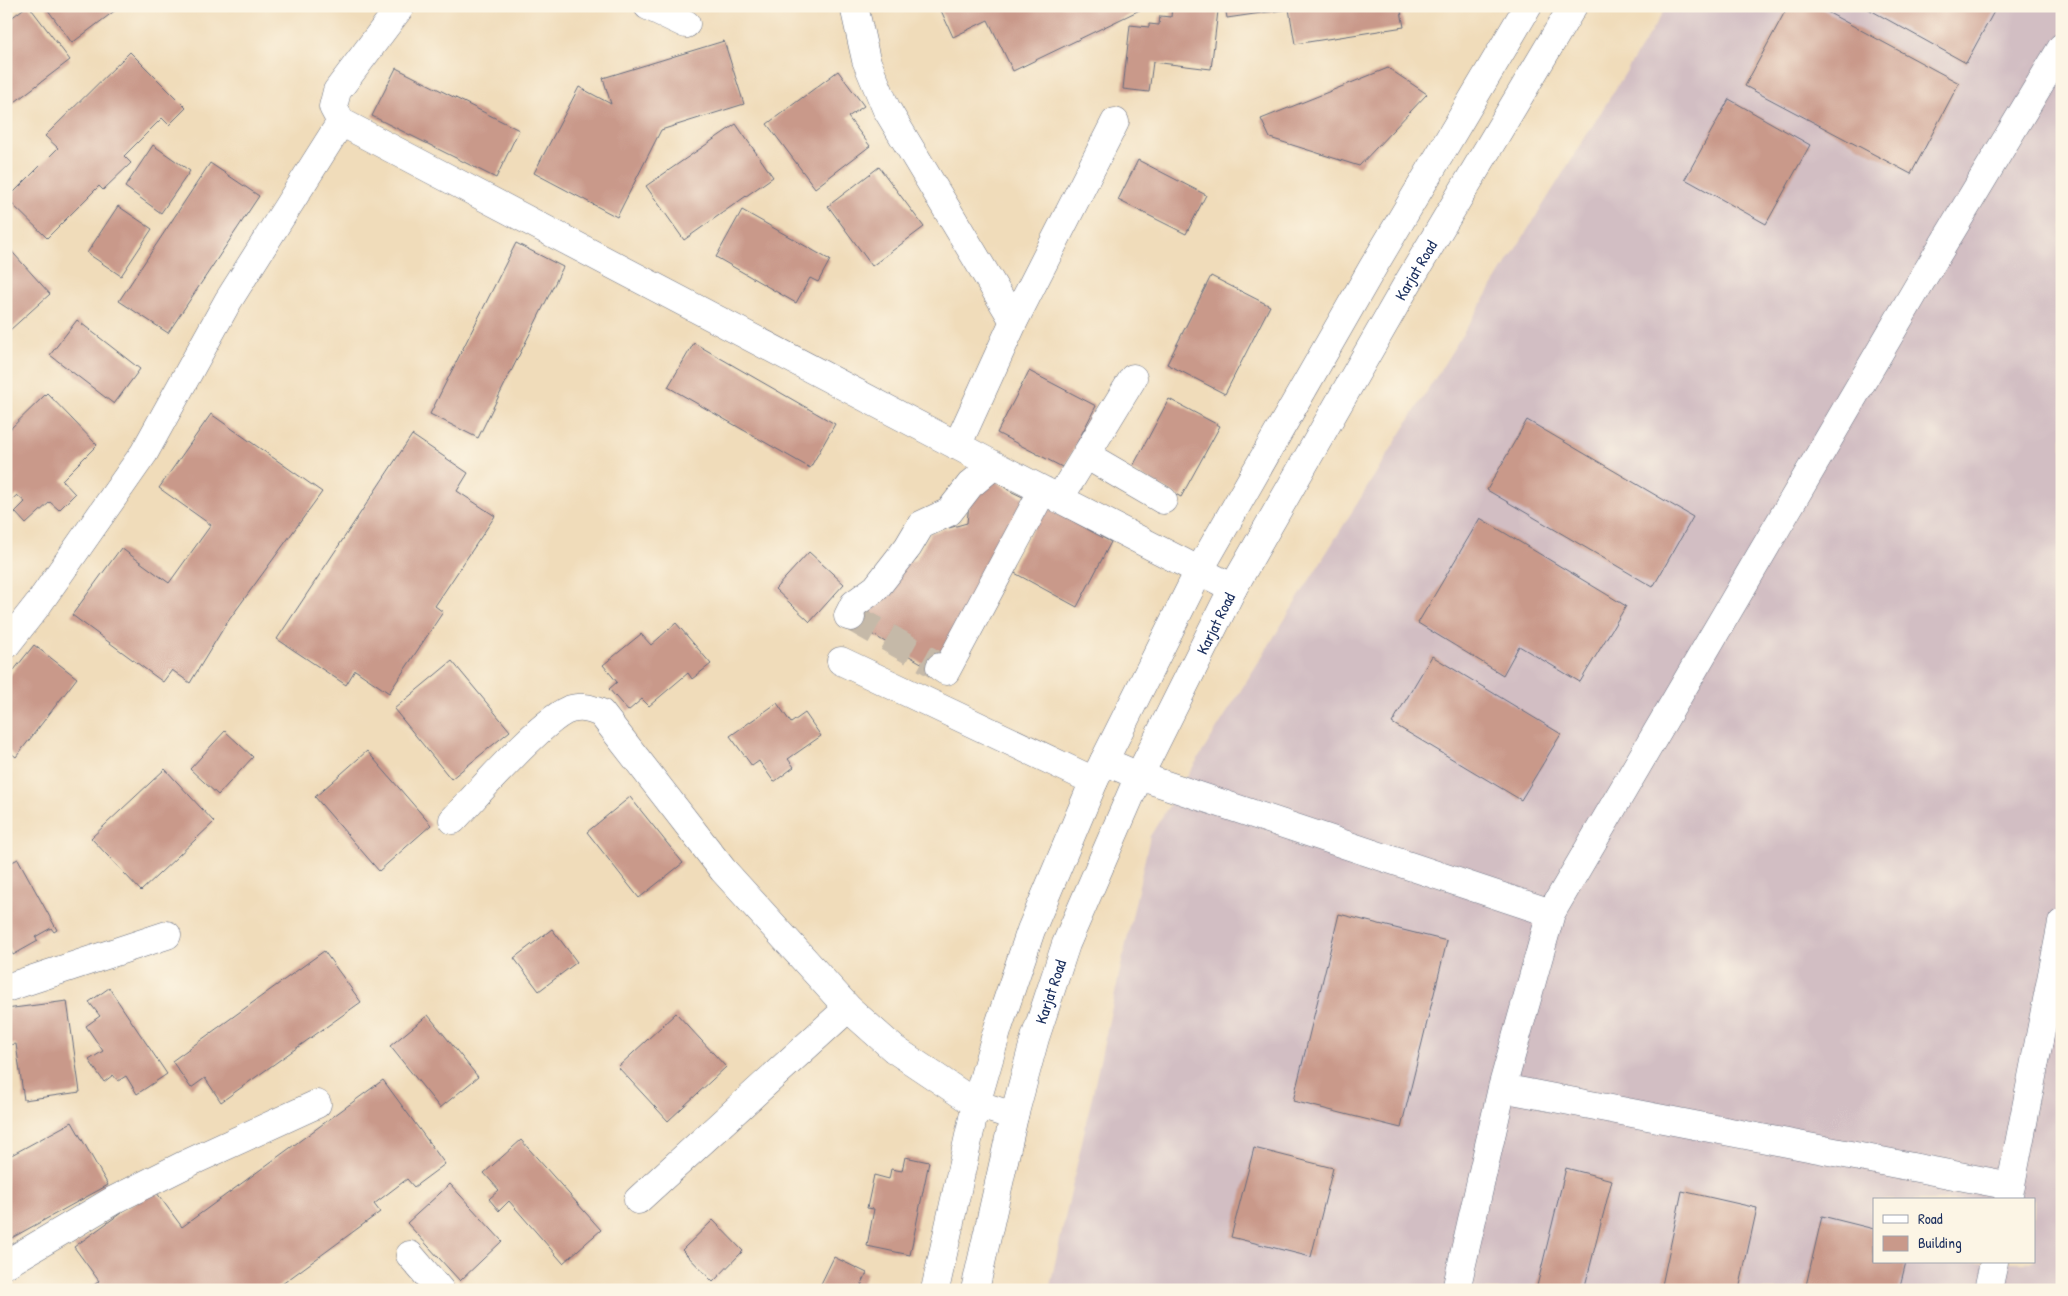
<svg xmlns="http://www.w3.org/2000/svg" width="2068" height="1296" viewBox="0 0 2068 1296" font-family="'Patrick Hand',sans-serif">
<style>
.industrial{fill:#d2bec3;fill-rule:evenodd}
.building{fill:#c9998a}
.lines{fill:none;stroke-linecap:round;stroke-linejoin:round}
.minor-tunnel{stroke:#c5b9a8;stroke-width:28;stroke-dasharray:28 14;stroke-linecap:butt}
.minor-casing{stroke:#666c7e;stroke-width:29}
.major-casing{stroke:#666c7e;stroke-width:29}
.minor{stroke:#fff;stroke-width:28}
.major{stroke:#fff;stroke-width:28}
.labels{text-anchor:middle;stroke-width:4.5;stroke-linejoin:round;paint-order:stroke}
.street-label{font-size:16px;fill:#1b2f5e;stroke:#fcf5e5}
</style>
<rect width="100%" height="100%" fill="#fcf5e5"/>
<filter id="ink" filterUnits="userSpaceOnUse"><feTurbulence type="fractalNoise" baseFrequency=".02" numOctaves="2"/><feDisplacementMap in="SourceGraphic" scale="10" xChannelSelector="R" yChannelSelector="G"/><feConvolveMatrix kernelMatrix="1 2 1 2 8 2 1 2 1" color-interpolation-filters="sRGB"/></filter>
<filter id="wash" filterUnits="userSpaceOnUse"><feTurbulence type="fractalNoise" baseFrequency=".0096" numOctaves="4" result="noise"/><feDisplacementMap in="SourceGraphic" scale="20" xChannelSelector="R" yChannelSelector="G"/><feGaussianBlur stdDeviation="1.12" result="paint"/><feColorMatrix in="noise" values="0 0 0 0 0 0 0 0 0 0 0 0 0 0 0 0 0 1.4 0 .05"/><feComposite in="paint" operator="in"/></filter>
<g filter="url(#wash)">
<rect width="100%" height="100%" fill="#f0dcba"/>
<path class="industrial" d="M1667,6h395v1284h-1013l101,-454zM1874,1200h160v62h-160z"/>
<g id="blocks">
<path class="building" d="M27,6h2l41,54 -63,48 -1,-86z
M45,6h76l-49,37z
M939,6h209l-135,65 -25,-51 -35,17z
M1172,6l46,5 -7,58 -58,-7 -4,30 -26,-3 7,-64 19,2v-3l10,1 1,-9 11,1z
M1225,6h175l4,21 -109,17 -6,-35 -62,9z
M1788,6h28l143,77 -48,91 -166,-88z
M1863,6h134l-31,57z
M724,41l20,63 -83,26 -44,87 -83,-44 45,-86 32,17 -8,-26z
M130,52l56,56 -17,17 -7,-7 -38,38 7,7 -28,27 -4,-4 -52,52 -40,-39 51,-51 -13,-12z
M396,68l123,62 -23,48 -124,-62z
M1388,68l39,26 -68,72 -89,-28 -9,-19z
M838,71l26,35 -16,11 22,29 -55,42 -48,-64z
M1729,99l81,46 -44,79 -81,-45z
M736,124l37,53 -89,63 -38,-54z
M153,145l37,26 -29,42 -36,-26z
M1138,160l68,35 -20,39 -68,-34z
M210,163l49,33 -91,137 -49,-32z
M879,167l45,60 -52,39 -44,-60z
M118,206l34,23 -31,47 -34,-23z
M742,210l88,50 -12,22 -8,-4 -14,25 -80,-46z
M516,243l47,24 -85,171 -48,-24z
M6,245l44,49 -40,36 -4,-3z
M1211,276l59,30 -45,88 -58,-30z
M77,320l63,49 -26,35 -64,-49z
M694,343l141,81 -25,44 -142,-81z
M1029,371l67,35 -32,62 -67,-35z
M47,393l50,52 -35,35 13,14 -16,16 -9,-8 -24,22 -11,-12 10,-10 -8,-7 -11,10v-72z
M1169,399l51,27 -39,71 -50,-27z
M211,414l111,78 -96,132 -36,59 -18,-13 -9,12 -91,-67 49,-67 48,35 42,-58 -52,-37z
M1527,420l166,97 -40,70 -166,-97z
M412,435l56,38 -11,18 38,25 -60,90 8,6 -54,81 -34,-23 -9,15 -69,-46z
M994,479l14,11 21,10 -94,171 -84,-49 52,-59 13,-3 15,-27 36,-10 2,-20z
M1045,506l66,36 -34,65 -66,-36z
M1480,518l146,88 -46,76 -61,-36 -16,29 -85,-52z
M809,552l35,32 -34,38 -35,-33z
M676,623l35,41 -19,15 -4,-6 -39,33 -7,-7 -14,12 -19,-22 8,-7 -14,-17 38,-31 10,11z
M34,645l43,33 -61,79 -10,-8v-69z
M1432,656l129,78 -40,66 -129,-77z
M452,661l58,70 -59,48 -57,-70z
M777,703l14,20 14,-10 16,23 -33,23 6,8 -20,15 -15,-21 -7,5 -22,-30z
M225,731l28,26 -35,38 -28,-26z
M367,751l64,74 -52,46 -64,-74z
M165,769l49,53 -73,69 -50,-53z
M630,797l53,66 -44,35 -52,-66z
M18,859l39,71 -3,2 -3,-4 -16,9 3,4 -25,14 -5,-9 -2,1v-82z
M1339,914l108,27 -46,187 -108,-27z
M552,929l25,33 -38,29 -25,-33z
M324,951l37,51 -140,100 -16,-24 -14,10 -19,-27z
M109,988l58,86 -30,20 -11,-18 -8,5 -5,-6 -9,7 -15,-22 14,-9 -17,-25 14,-10 -11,-14z
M67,1001l13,91 -56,8 -8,-56 -10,1v-36z
M676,1013l50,54 -58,54 -50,-54z
M428,1015l50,62 -38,31 -50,-62z
M383,1080l62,84 -31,23 -7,-8 -33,25 6,8 -106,78h-186l11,-9 -25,-34 80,-58 28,38z
M72,1122l36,63 -102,56v-83z
M521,1140l80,90 -38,33 -54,-62 -10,10 -10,-12 10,-9 -15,-17z
M1254,1148l79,20 -22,89 -80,-20z
M905,1157l24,5 -19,93 -43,-9 7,-37 -7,-1 7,-33 15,4 2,-10 11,2z
M1566,1168l46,12 -28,110h-48z
M450,1184l52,57 -42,40 -53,-58z
M1682,1191l75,17 -18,82h-78z
M1822,1216l52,13v33h32l-7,28h-94z
M713,1220l30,31 -30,31 -31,-32z
M834,1257l33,16 -8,17h-41z"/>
</g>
</g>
<g filter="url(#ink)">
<use href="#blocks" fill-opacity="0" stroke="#666c7e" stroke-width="1"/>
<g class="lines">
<path class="minor-tunnel" d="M851,617l89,50"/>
<g class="minor-casing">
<path id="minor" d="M401,6l-64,85 -4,16 8,15 653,343 239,123
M648,6l38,18
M854,6l12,54 20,48 128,213
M957,446l57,-125 101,-199
M1086,455l77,45
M1059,499l74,-121
M851,617l-3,-1 6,-12 22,-16 32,-41 13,-22 28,-13 21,-27 24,-20
M6,645l33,-42 105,-150 84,-152 113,-179
M841,661l253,120
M940,667l6,4 97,-181
M1104,761l35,15 412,137
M453,820c21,-22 93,-105 118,-111 12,-3 20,0 30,4l122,157 125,138 46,41 82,55 38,12
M6,988l161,-53
M1502,1088l509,98
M638,1200l210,-192
M2008,1200l54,-277
M410,1255l30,35
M6,1264l108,-64 70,-35 133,-61
M1456,1290l46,-202 49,-175 369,-630 142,-236
M1988,1290l6,-28"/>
</g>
<g class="major-casing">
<g id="major">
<path d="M935,1290l41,-186 22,-76 33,-98 63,-149 105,-210 174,-304 155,-261"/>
<path id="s1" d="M975,1290l39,-174 21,-78 31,-94 73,-168 94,-188 173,-302 167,-280"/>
</g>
</g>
<use href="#minor" class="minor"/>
<use href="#major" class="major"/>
</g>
</g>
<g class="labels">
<g class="street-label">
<text dy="6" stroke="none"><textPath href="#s1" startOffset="1118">Karjat Road</textPath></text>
<text dy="6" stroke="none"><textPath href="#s1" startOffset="712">Karjat Road</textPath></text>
<text dy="6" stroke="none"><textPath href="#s1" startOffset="308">Karjat Road</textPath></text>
</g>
</g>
<rect width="2068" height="1296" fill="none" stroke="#fcf5e5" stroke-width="25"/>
<rect x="1873" y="1198" width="162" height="65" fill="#fcf5e5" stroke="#a2a6af"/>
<rect x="1883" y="1215" width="25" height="8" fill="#ffffff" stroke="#a2a6af"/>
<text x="1918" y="1224" font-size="15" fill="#1b2f5e">Road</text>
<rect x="1883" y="1236" width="25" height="15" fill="#c9998a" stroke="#a2a6af"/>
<text x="1918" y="1248" font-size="15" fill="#1b2f5e">Building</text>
</svg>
